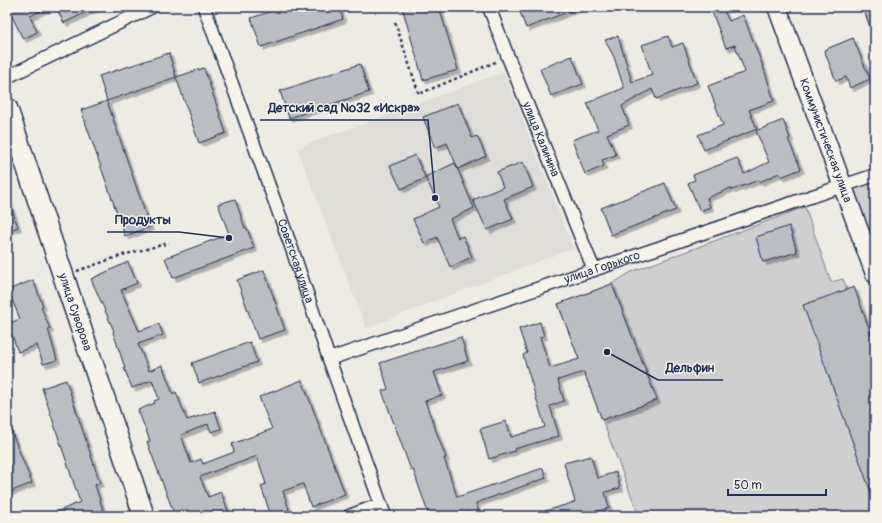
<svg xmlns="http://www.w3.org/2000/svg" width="882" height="523" viewBox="0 0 882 523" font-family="Pangolin,sans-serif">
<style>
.built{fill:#deddd8}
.green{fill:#cfcfcf;stroke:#757f96}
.building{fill:#babdc2;stroke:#1b2f5e;filter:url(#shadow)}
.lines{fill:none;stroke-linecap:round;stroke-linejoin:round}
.minor-casing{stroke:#1b2f5e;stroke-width:15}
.secondary-casing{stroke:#1b2f5e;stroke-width:21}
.primary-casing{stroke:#1b2f5e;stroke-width:23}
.path{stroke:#1b2f5e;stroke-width:2.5;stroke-dasharray:3 3;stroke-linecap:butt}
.minor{stroke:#f7f3e8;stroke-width:12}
.secondary{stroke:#f7f3e8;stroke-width:18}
.primary{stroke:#f7f3e8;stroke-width:20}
.labels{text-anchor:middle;stroke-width:3;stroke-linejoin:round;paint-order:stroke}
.street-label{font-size:12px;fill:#1b2f5e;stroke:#f7f3e8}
.leader{fill:none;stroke:#1b2f5e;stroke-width:1.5}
.callout-dot{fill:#1b2f5e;stroke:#f7f3e8;stroke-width:1.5}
.callout-label{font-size:13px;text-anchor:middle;font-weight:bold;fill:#1b2f5e;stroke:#f7f3e8;stroke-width:3;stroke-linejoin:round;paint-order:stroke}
</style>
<defs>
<filter id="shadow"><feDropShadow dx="3.5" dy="3.5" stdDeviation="0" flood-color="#0004"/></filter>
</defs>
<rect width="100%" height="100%" fill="#eeebe2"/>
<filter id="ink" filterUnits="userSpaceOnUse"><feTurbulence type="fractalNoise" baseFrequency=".025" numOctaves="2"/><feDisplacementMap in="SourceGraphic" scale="8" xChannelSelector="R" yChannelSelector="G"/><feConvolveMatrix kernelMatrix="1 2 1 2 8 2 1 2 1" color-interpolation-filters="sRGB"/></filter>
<g filter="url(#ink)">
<path class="built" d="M504,72l69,176 -207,80 -69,-180z"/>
<path class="green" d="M875,177v97l-32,-88z
M805,207l26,75 12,-3 32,83v154h-236l-81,-212 54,-20 19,-12z"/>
<path class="building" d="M16,7h33l-19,9 7,16 -14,7 -14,-29z
M56,7h41l-33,16z
M284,7h55l4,12 -82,28 -10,-29z
M402,7h37l19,63 -35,10z
M518,7h60v1l-52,20z
M710,7h12l7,14 14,-6 21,54 10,32 -25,9 8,19 -53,21 -6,-15 25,-10 -15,-39 37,-14 -10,-27 -9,3z
M863,7h12v29h-2z
M618,36l14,46 20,-7 -10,-30 26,-9 4,11 11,-4 14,40 -41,16 -4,-10 -30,17 7,19 -22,9 9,21 -14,5 2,6 -19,8 -13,-34 26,-10 -11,-27 37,-15 -10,-31 -9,-17z
M853,38l17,41 -20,9 -4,-11 -10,4 -12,-31z
M169,53l7,24 -69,24 -8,-25z
M572,56l11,28 -32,12 -11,-27z
M360,64l9,28 -80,26 -9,-27z
M204,68l22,65 -27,10 -23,-66z
M107,101l43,126 -25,9 -44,-126z
M458,103l14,35 5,-2 9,20 -28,13 -11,-26 -12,5 -12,-31z
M783,120l7,18 -2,1 13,30 -20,8 -2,-4 -19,9 -1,-2 -27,10 -1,-2 -24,10 3,9 -10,4 -12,-28 7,-3 -2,-5 44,-17 7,16 25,-12 -13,-31z
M415,155l10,22 30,-14 19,45 -24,11 8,19 5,-2 9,21 -22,10 -13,-30 -13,6 -11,-24 26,-12 -13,-29 -25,11 -11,-23z
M523,162l10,25 -29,12 9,20 -26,11 -14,-30 30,-13 -6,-15z
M665,183l11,27 -65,25 -10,-27z
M7,199h1l10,28 -11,4z
M235,199l10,29h2l7,20 -81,30 -8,-20 64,-24 -11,-30z
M789,226l8,26 -34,10 -7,-25z
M128,262l9,21 -16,7 18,41 20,-7 4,11 -25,9 11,27 13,-6 11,29 3,-2 11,28 28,-9 6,18 -10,3 -3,-8 -27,11 10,28 10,-4 2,5 31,-12 -2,-8 40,-15 -13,-32 43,-17 43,114 -34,13 -8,-23 -20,7 6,19 -18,6 -10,-30 5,-2 -9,-28 -18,7 -1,-1 -38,15 8,20 13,-5 9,24h-55l-28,-74 3,-1 -12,-31 17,-7 -1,-2 5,-2 -7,-19 -20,8 -8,-20h1l-12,-36 1,-1 -23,-52z
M264,270l21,60 -27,9 -21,-59z
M33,280l10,26 -2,1 9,22h-2l9,31 -14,4 -6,-19 -19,7 -6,-17 -2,1 -3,-9v-3l13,-5 -12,-29z
M612,284l45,116 -55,20 -18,-48 -26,8 6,21 -14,5 9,30 -45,13 1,2 -26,8 -9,-30 26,-8 5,16 34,-10 -22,-72 4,-2 -8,-24 21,-7 4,14 -4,1 10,31 29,-9 -21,-55z
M854,287l21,58v155l-1,1 -71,-196z
M461,337l7,24 -34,11 8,23 -17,6 21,57h-2l13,39 86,-29 3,10 -70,25 3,10 -8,3h-2l-1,-4 -12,4h-27l-16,-47 -2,1 -29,-79 6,-2 -8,-26z
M250,342l7,20 -58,21 -7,-20z
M66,380l34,103 -5,2 10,31h-58l33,-14 -38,-114z
M7,421l25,62 -25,10z
M591,456l6,22 19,-6 4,16 -15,4 4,16 -30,8h-40v-3l36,-11 -11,-39z"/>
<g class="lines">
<g class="minor-casing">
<g id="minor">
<path id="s1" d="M204,7l88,242 37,110 56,157"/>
<path id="s2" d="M489,7l19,50 86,213"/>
<path d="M7,77l145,-70"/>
<path id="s3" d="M329,359l546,-184"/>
<path d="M349,516l32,-12"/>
</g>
</g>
<g class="secondary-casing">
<g id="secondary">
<path id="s4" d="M777,7l98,267"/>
</g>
</g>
<g class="primary-casing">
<g id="primary">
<path id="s5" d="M7,108l137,408"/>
</g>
</g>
<path class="path" d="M395,22l24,72 79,-33
M77,271l46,-16 46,-12"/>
<use href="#minor" class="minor"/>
<use href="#secondary" class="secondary"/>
<use href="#primary" class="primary"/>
</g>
</g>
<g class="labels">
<g class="street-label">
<text dy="4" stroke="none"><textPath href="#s2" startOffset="142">улица Калинина</textPath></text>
<text dy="4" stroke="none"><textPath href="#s4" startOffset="142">Коммунистическая улица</textPath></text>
<text dy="4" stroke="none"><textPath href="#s1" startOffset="270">Советская улица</textPath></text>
<text dy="4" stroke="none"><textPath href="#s3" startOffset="288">улица Горького</textPath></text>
<text dy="4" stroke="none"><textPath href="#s5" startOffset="215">улица Суворова</textPath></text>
</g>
</g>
<path class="leader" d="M435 198L428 120H260M229 238L179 232H107M607 352L658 380H723"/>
<g class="callout-dot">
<circle cx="435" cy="198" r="4"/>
<circle cx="229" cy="238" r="4"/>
<circle cx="607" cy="352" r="4"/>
</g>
<g class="callout-label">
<text x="344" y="112">Детский сад №32 «Искра»</text>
<text x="143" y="224">Продукты</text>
<text x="690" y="372">Дельфин</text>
</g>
<rect width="882" height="523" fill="none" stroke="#f7f3e8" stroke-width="24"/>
<rect x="12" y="12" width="858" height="499" fill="none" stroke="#1b2f5e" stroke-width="1.5" filter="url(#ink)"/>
<path d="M728 489v6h98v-6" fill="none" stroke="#1b2f5e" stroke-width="2"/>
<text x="734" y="489" font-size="12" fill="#1b2f5e" stroke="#f7f3e8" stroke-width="3" paint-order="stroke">50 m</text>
</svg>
